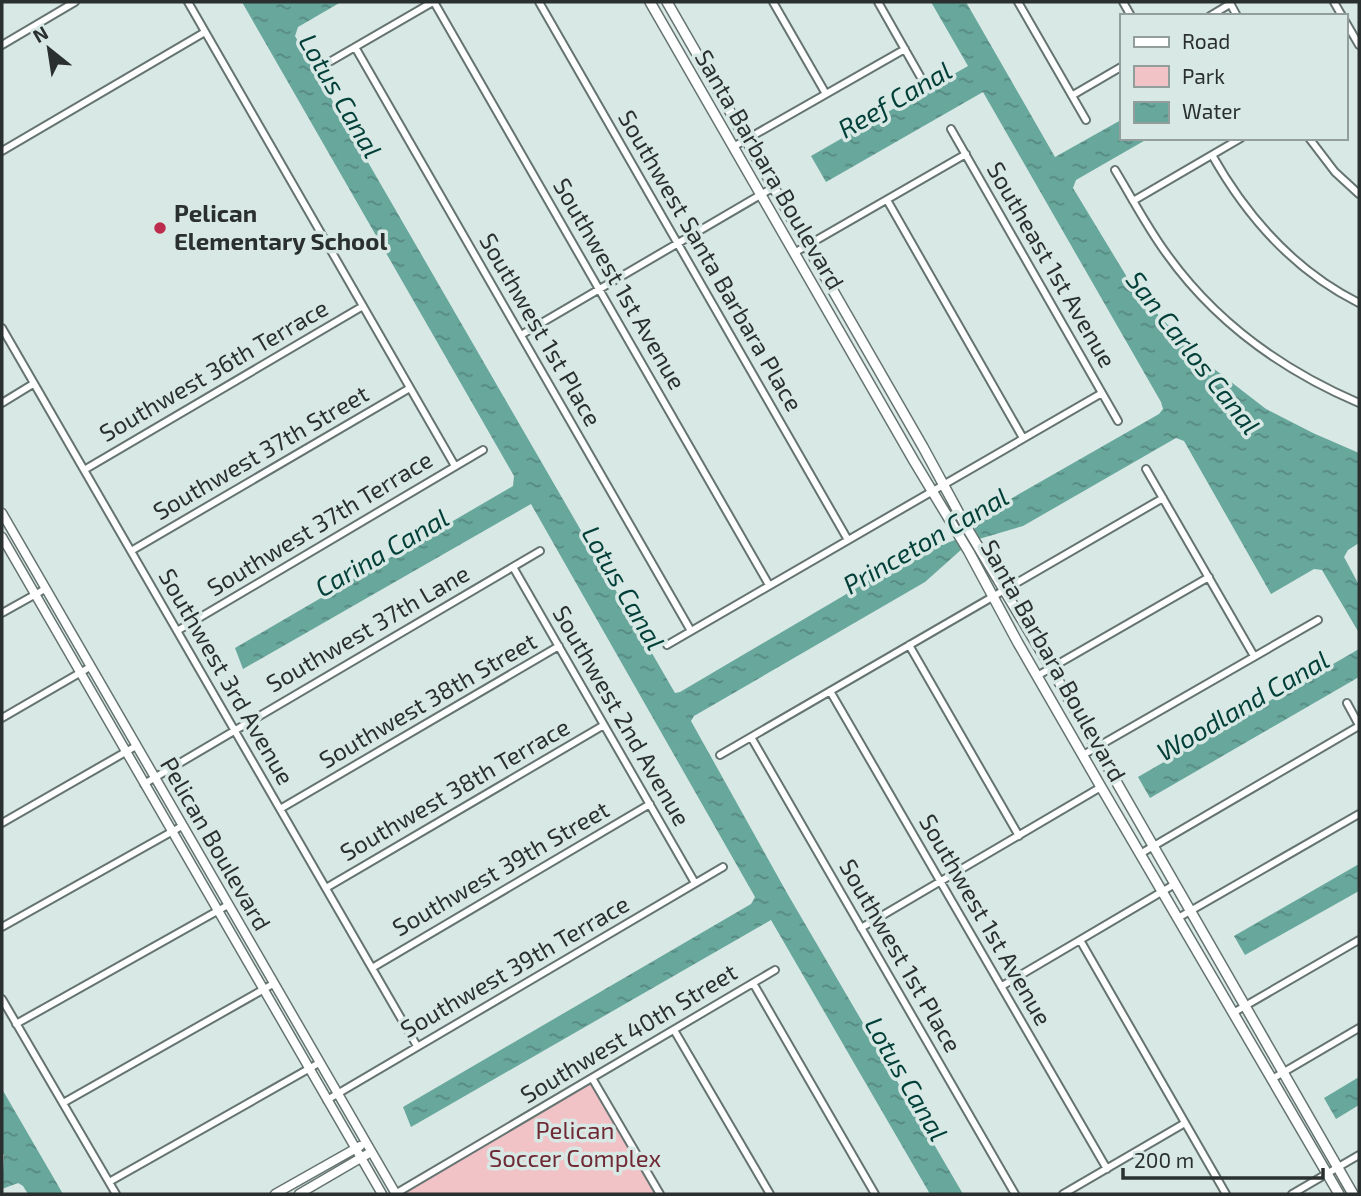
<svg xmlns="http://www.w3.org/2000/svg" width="1361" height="1196" viewBox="0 0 1361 1196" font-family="'Exo 2',sans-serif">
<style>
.green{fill:#f2c3c6}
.water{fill:url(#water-ripples)}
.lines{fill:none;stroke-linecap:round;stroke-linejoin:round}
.minor-casing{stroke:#657471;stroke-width:10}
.tertiary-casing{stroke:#657471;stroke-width:11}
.secondary-casing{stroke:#657471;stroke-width:12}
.minor{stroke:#fff;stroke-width:6}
.tertiary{stroke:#fff;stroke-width:8}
.secondary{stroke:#fff;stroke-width:9}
.poi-dot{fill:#bc2c4d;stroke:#d8e8e5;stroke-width:2.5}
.labels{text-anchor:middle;stroke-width:7;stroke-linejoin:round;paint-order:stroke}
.street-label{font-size:24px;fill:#2a302f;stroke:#d8e8e5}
.poi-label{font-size:24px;font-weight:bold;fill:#2a302f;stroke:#d8e8e5;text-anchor:start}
.park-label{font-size:24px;fill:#6f2a35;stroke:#d8e8e5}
.water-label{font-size:26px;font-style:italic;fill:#013f38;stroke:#d8e8e5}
</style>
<defs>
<pattern id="water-ripples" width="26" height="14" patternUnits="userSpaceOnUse" patternTransform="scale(1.75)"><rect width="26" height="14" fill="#68a79c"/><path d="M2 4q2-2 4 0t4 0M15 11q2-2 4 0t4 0" fill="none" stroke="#568880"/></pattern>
</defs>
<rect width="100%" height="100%" fill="#d8e8e5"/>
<path class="green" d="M592,1078l68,116h-255l-3,-4z"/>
<path class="water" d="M242,2h99l-43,25 -3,9 380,657 5,-1 231,-136 44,-16 22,-13 9,-14 173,-99 4,-5 -2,-7 -178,-310 -157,90 -15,-26 157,-90 -37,-64h35l89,155 66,-37v18h28l-73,42 -3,8 63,104 64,66 66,51 47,24 46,20v90l-11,7 -4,7 15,28v48l-37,-63 -8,-1 -43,25 -87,-153 -8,-3 -153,88 -44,13 -17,10 -37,33 -231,134 -3,5 96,172 176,301h-33l-159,-274 -360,207 -8,-20 348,-203 4,-7 -224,-393 -288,165 -8,-21 278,-162 1,-10z
M1359,649v28l-209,121 -12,-21z
M1359,864v27l-114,64 -11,-19z
M1359,1077v28l-23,14 -12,-21z
M2,1089l61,105h-35l-5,-8 -5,-3 -16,6 2,-34 -2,-4z"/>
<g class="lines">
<g class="minor-casing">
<path id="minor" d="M188,2l267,464
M434,2l335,583
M539,2l309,538
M773,2l53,92
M878,2l42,74
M1018,2l68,118
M1123,2l8,14
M1334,2l8,14
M1230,3l7,13
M1210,16l20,-12
M1345,21l14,24
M2,45l73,-43
M355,47l336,584
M331,61l102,-59
M1073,95l48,-28
M951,129l167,292
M1309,138l26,34 24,22
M733,147l172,-98
M2,151l203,-119
M1212,155c35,62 83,116 147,148
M1115,170c17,28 32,57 51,83 49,69 116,117 193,150
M887,200l136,238
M1133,201l108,-63
M794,253l172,-99
M2,328l415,718
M521,335l253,-148
M2,403l31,-19
M1146,469l108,187
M84,470l279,-164
M131,551l279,-163
M513,567l182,316
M2,613l43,-24
M177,631l306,-181
M667,645l435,-252
M909,645l110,191
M1037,676l172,-99
M830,691l277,478
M1347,703l12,22
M2,718l88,-51
M751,737l264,457
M720,755l443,-257
M1083,755l235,-135
M144,784l396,-233
M280,809l279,-163
M2,823l134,-77
M1140,854l219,-128
M326,888l278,-163
M1178,918l181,-104
M2,927l180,-101
M861,928l240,-141
M1080,940l146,254
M372,968l278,-164
M753,983l122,211
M1002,986l173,-102
M2,999l114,195
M1233,1013l126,-73
M16,1024l212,-119
M674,1030l96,164
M592,1078l68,116
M1272,1079l87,-51
M327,1100l396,-233
M63,1103l210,-119
M109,1182l210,-119
M395,1194l380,-224
M1063,1194l122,-71
M1292,1194l67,-39"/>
</g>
<g class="tertiary-casing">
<path id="tertiary" d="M2,513l394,681
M2,537l380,657
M275,1194l85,-48
M299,1194l72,-42"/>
</g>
<g class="secondary-casing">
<path id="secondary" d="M650,2l264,459 55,91 49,91 83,144 238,407
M667,2l256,445 44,81 84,140 302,526"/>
</g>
<use href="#minor" class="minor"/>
<use href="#tertiary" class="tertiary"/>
<use href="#secondary" class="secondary"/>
</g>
<circle class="poi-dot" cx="160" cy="228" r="7"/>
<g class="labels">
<g class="street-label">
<text transform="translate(769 170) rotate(60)" y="8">Santa Barbara Boulevard</text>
<text transform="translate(710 261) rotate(60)" y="8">Southwest Santa Barbara Place</text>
<text transform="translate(1051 265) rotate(60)" y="8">Southeast 1st Avenue</text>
<text transform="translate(619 284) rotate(60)" y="8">Southwest 1st Avenue</text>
<text transform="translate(540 330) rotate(60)" y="8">Southwest 1st Place</text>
<text transform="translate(214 371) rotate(-30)" y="8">Southwest 36th Terrace</text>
<text transform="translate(261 453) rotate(-30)" y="8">Southwest 37th Street</text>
<text transform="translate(320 524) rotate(-31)" y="8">Southwest 37th Terrace</text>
<text transform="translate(368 629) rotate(-30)" y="8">Southwest 37th Lane</text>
<text transform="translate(1053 661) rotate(61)" y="8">Santa Barbara Boulevard</text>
<text transform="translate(226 677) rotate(60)" y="8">Southwest 3rd Avenue</text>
<text transform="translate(428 701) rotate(-30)" y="8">Southwest 38th Street</text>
<text transform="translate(621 716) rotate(60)" y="8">Southwest 2nd Avenue</text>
<text transform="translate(455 790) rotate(-30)" y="8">Southwest 38th Terrace</text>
<text transform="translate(215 844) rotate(60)" y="8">Pelican Boulevard</text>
<text transform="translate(501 869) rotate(-30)" y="8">Southwest 39th Street</text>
<text transform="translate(985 920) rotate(60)" y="8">Southwest 1st Avenue</text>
<text transform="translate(900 956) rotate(60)" y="8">Southwest 1st Place</text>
<text transform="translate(515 967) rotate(-30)" y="8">Southwest 39th Terrace</text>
<text transform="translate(629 1034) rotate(-31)" y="8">Southwest 40th Street</text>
</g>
<g class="poi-label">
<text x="174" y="222">Pelican<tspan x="174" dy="28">Elementary School</tspan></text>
</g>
<g class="park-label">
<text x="575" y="1139">Pelican<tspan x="575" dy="28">Soccer Complex</tspan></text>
</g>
<g class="water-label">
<text transform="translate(340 96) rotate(60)" y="9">Lotus Canal</text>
<text transform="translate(895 100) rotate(-30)" y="9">Reef Canal</text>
<text transform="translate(1193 353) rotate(52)" y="9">San Carlos Canal</text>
<text transform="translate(926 541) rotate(-30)" y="9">Princeton Canal</text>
<text transform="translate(382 553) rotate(-30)" y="9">Carina Canal</text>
<text transform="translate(623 588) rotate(60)" y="9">Lotus Canal</text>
<text transform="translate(1243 706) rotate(-30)" y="9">Woodland Canal</text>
<text transform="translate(906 1079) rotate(60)" y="9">Lotus Canal</text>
</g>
</g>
<rect width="1361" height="1196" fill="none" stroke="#2a302f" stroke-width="7"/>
<rect x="1120" y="14" width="228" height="126" fill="#d8e8e5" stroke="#929e9c" stroke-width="2"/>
<rect x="1134" y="37" width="35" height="10" fill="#ffffff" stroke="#929e9c" stroke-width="2"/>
<text x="1182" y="49" font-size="21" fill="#2a302f">Road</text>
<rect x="1134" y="66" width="35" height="21" fill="#f2c3c6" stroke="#929e9c" stroke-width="2"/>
<text x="1182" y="84" font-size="21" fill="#2a302f">Park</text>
<rect x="1134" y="102" width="35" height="21" fill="url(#water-ripples)" stroke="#929e9c" stroke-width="2"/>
<text x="1182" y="119" font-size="21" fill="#2a302f">Water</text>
<g transform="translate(49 49) rotate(330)" stroke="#d8e8e5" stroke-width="5" paint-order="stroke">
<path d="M0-5L12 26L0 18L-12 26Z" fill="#2a302f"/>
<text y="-10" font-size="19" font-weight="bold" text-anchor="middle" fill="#2a302f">N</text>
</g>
<path d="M1123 1168v10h200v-10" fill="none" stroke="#2a302f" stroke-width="3.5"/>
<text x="1134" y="1168" font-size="21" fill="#2a302f" stroke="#d8e8e5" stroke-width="5" paint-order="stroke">200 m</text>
</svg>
